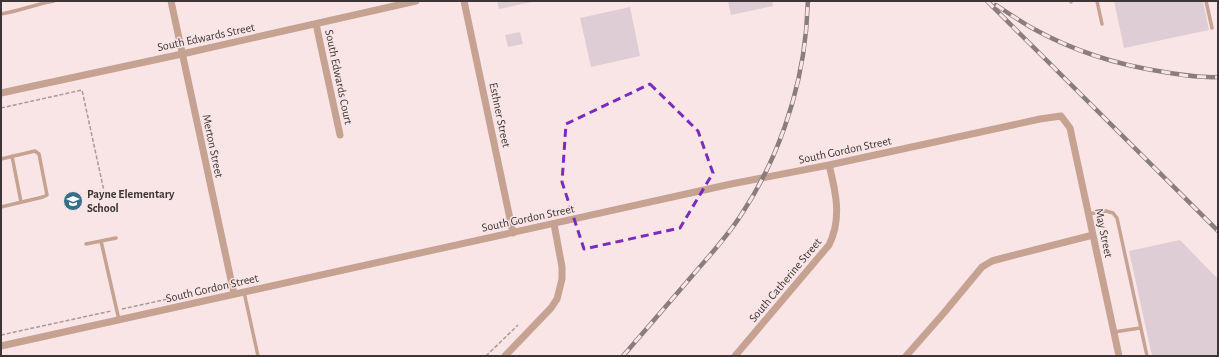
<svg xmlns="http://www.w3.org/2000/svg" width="1219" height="357" viewBox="0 0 1219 357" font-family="'Alegreya Sans',sans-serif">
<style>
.building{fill:#decdd5}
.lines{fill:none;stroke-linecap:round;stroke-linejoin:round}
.path{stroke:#a8999a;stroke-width:1.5;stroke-dasharray:4 2;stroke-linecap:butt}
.lane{stroke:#c6a293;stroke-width:3.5}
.street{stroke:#c6a293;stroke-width:7}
.rail-casing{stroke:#8a7d7e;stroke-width:4.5}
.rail{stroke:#fae5e6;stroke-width:3;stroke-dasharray:9;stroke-linecap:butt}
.marked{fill:none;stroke:#7b2cbf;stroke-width:3;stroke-dasharray:8 5;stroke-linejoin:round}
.labels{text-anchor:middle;stroke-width:3;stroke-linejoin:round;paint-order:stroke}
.street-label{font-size:12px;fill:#3d3536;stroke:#fae5e6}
.poi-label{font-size:12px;font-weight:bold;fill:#3d3536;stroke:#fae5e6;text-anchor:start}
</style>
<rect width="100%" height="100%" fill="#fae5e6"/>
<path class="building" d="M497,1h35v1l-33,7z
M728,1h44l1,5 -42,9z
M1114,1h89l6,29 -85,18z
M630,7l10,49 -49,11 -11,-49z
M520,32l3,12 -15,3 -3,-12z
M1180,240l38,39v77h-66l-23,-105z"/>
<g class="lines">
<path class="path" d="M1,108l81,-18 22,101
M122,309l46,-10
M1,335l110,-24
M486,356l32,-31"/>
<path class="lane" d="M1071,1v1
M1097,1l5,23
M1206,1l6,27
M1,14c18,-3 35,-10 53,-13
M12,156l9,46
M1,159l34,-8 4,3 8,41 -4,2 -42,10
M1089,214l17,-3 7,2 4,5 30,138
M101,241l15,-3
M86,244l15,-3 18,79
M244,292l14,64
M1114,332l26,-4"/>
<path class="street" d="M171,1l63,293
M464,1l49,232
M316,24l24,111
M1,93l181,-39 234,-53
M1,346l730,-162 98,-19 211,-46 21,-3 9,12 49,228
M505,356l46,-48 6,-9 5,-20v-12l-8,-43
M735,356l94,-111c13,-26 7,-53 0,-80
M906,356l37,-42 39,-47 10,-6 11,-3 90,-23"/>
<g class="rail-casing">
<path id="rail" d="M987,1l231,230
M996,5c12,8 24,16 36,23 41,23 86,37 132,44 18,3 36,6 54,5
M623,356c23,-27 46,-53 69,-80 17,-20 35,-39 49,-61 36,-54 59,-120 65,-184 1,-10 1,-20 2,-30"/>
</g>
<use href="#rail" class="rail"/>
</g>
<path class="marked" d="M650,84l48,47 15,42 -33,55 -96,21 -22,-67 4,-58z"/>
<defs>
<g id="school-disc" transform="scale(1)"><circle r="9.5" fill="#376f89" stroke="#fae5e6"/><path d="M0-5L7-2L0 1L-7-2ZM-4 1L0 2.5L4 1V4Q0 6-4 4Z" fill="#fff"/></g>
</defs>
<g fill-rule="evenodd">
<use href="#school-disc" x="73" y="201"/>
</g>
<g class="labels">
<g class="street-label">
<text transform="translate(206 37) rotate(-12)" y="4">South Edwards Street</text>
<text transform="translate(339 77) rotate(78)" y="4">South Edwards Court</text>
<text transform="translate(500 115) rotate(78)" y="4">Esthner Street</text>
<text transform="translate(213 146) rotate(78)" y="4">Merton Street</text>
<text transform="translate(845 150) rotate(-12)" y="4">South Gordon Street</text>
<text transform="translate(528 218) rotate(-12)" y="4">South Gordon Street</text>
<text transform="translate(1104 233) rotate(78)" y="4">May Street</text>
<text transform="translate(785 280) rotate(-50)" y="4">South Catherine Street</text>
<text transform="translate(212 288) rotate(-13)" y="4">South Gordon Street</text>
</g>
<g class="poi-label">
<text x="87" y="198">Payne Elementary<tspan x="87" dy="14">School</tspan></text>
</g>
</g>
<rect width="1219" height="357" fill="none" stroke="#3d3536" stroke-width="4"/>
</svg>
